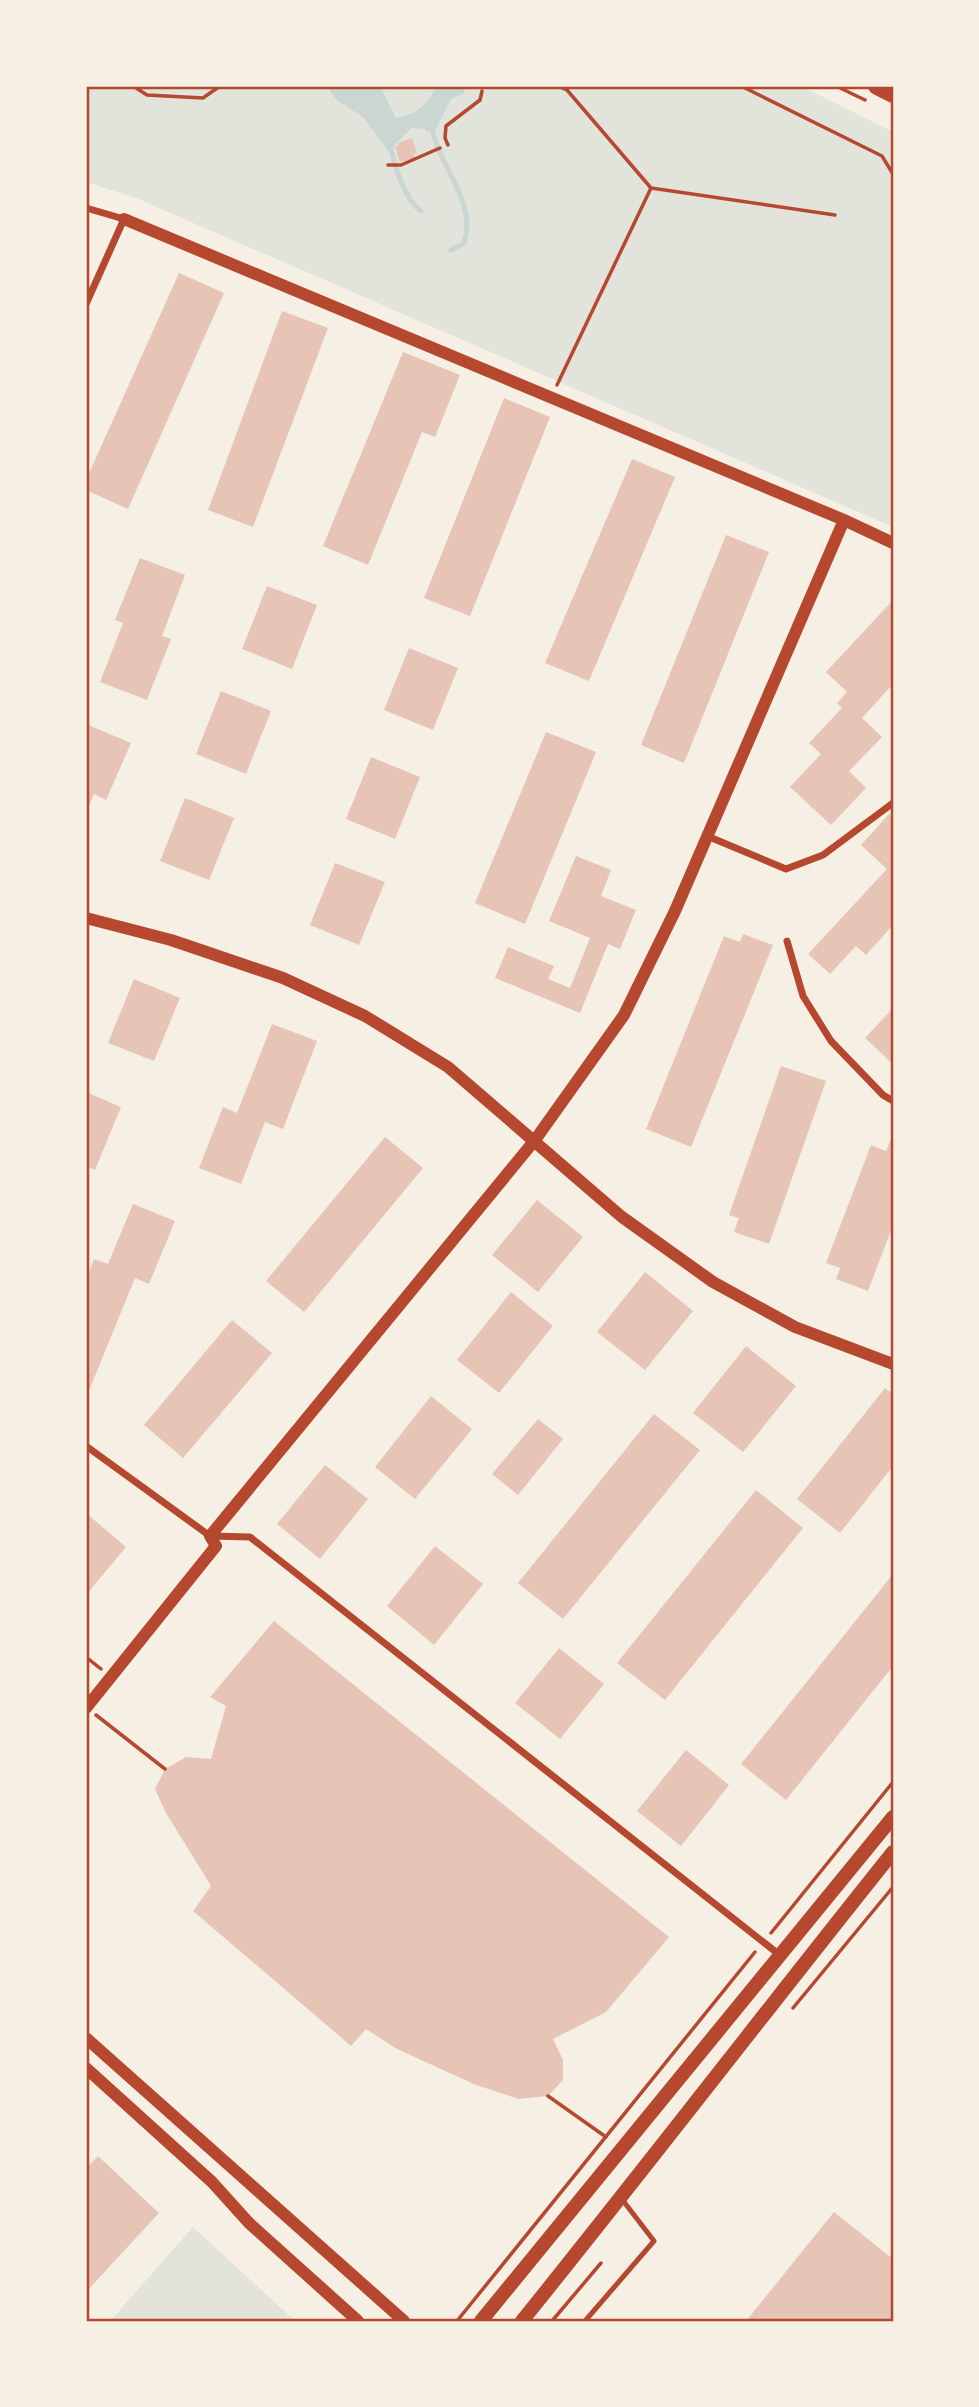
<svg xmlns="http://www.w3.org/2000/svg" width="979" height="2407" viewBox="0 0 979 2407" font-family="'Alegreya Sans',sans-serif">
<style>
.green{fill:#e2e4dc}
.water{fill:#c9d6d2}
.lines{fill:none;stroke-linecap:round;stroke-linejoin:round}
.stream{stroke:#c9d6d2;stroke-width:5}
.building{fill:#e6c5b7}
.path{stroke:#b5482f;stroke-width:3.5}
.service{stroke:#b5482f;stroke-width:5}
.minor{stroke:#b5482f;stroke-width:7}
.tertiary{stroke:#b5482f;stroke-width:12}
.secondary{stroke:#b5482f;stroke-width:14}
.trunk{stroke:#b5482f;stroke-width:18}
.neatline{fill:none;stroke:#b5482f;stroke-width:2.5}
</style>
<rect width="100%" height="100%" fill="#f6efe4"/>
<path class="green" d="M86,86h677l7,3 2,-3h29l92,46v395l-757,-329 -50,-16z
M193,2227l102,94h-185z"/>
<path class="water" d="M326,86h54l16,32c21,-4 32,-13 40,-32l28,1v6l-13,6 -16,32 -8,1 -1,-3 -14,-1 -16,15 -4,10 -3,-1 -25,-34 -27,-18z"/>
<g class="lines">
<path class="stream" d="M433,133c9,37 44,70 31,110l-13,7
M392,153c3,16 15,49 29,58"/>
</g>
<path class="building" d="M412,138l5,15 -3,1v4l-14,4 -5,-15 4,-1 -1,-3z
M179,273l45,20 -96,216 -42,-19v-10z
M282,311l46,17 -75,199 -45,-17z
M403,352l57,23 -25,62 -13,-5 -54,133 -45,-19z
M504,398l46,19 -80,199 -46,-18z
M632,459l43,18 -86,204 -44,-18z
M726,535l43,17 -85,211 -43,-18z
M140,558l45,17 -23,61 9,3 -24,61 -47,-18 23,-59 -8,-3z
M267,586l50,19 -25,64 -50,-20z
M893,600v84l-31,34 20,19 -33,34 17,17 -35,37 -41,-38 31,-33 -12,-11 33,-35 -5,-5 10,-11 -21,-20z
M409,648l49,20 -25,62 -49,-20z
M221,691l50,20 -25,63 -50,-20z
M86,724l45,19 -25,57 -12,-6 -8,19z
M546,732l50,20 -71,172 -50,-21z
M371,757l49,20 -25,62 -49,-20z
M185,798l49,20 -25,62 -49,-19z
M889,814l4,3v108l-27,30 -10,-9 -26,28 -22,-20 79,-85 -26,-24z
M576,856l35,14 -10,26 35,14 -16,39 -12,-5 -28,69 -85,-35 13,-31 46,19 -6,13 22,9 20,-50 -41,-17z
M335,863l50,19 -26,63 -49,-20z
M743,934l30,11 -82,202 -45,-18 78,-193 16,6z
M134,979l46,19 -26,63 -46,-18z
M893,1008v56l-28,-26z
M272,1024l45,17 -34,88 -18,-7 -24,62 -42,-16 24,-61 14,6z
M781,1066l45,15 -57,163 -35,-12 5,-14 -10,-3z
M86,1092l35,15 -26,63 -9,-4z
M385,1137l38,31 -119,144 -38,-31z
M891,1139h2v86l-25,66 -32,-12 4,-11 -14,-5 45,-118 15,6z
M537,1200l46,37 -45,55 -46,-37z
M133,1204l42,17 -26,63 -14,-6 -49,120v-118l8,-21 14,5z
M645,1272l48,39 -48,59 -48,-38z
M511,1292l42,34 -54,67 -42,-33z
M232,1320l40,33 -89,105 -39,-33z
M746,1346l50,40 -53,66 -50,-39z
M885,1388l8,6v72l-53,67 -43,-34z
M431,1396l41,33 -57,70 -40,-32z
M654,1414l46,36 -137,169 -45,-36z
M538,1419l25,20 -45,56 -26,-21z
M325,1465l43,34 -48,60 -43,-35z
M756,1490l47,38 -138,172 -48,-37z
M86,1513l40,34 -40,48z
M435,1546l48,38 -49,61 -47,-39z
M893,1574v92l-107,134 -45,-36z
M274,1621l395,316 -63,75 -53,27 10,21v20l-15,16 -29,3 -43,-14 -79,-36 -31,-20 -15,17 -158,-135 18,-25 -45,-73 -11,-24 10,-20 21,-12 25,2 15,-53 -16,-9z
M559,1648l45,36 -44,55 -45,-36z
M686,1750l43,35 -48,61 -44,-35z
M98,2156l61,57 -73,79v-123z
M834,2212l59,47v62h-147z"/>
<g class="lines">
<path class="path" d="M133,86l14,9 56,3 17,-12
M557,86l10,4 84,98
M741,86l141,70 11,18
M836,86l29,14
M448,145l-3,-7 1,-12 34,-26 2,-9
M388,165h13l39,-17
M557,385l94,-197 184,27
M86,1657l15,12
M96,1715l69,54
M771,1933l122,-151
M793,2008l100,-121
M548,2096l58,41
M457,2321l298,-369
M552,2321l49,-58"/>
<path class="service" d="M585,2321l69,-80 -33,-43"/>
<path class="minor" d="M86,208l38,11 -38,85
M707,836l79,33 37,-14 70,-52
M787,941l16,55 28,45 52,54 10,6
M86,1446l124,90 40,1 531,419"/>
<path class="tertiary" d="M124,219l720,301 49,23
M86,918l85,22 112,38 82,38 83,51 174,150 91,65 82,45 98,37
M86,1708l130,-162 -6,-10 325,-396 89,-125 51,-104 169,-391
M86,2038l318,283
M86,2068l126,114 37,41 109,98"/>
<path class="secondary" d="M481,2321l412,-504
M522,2321c125,-155 246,-313 371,-469"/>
<path class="trunk" d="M877,86l16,8"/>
</g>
<rect width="979" height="2407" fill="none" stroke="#f6efe4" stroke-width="175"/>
<rect x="88" y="88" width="804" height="2232" class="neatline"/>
</svg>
